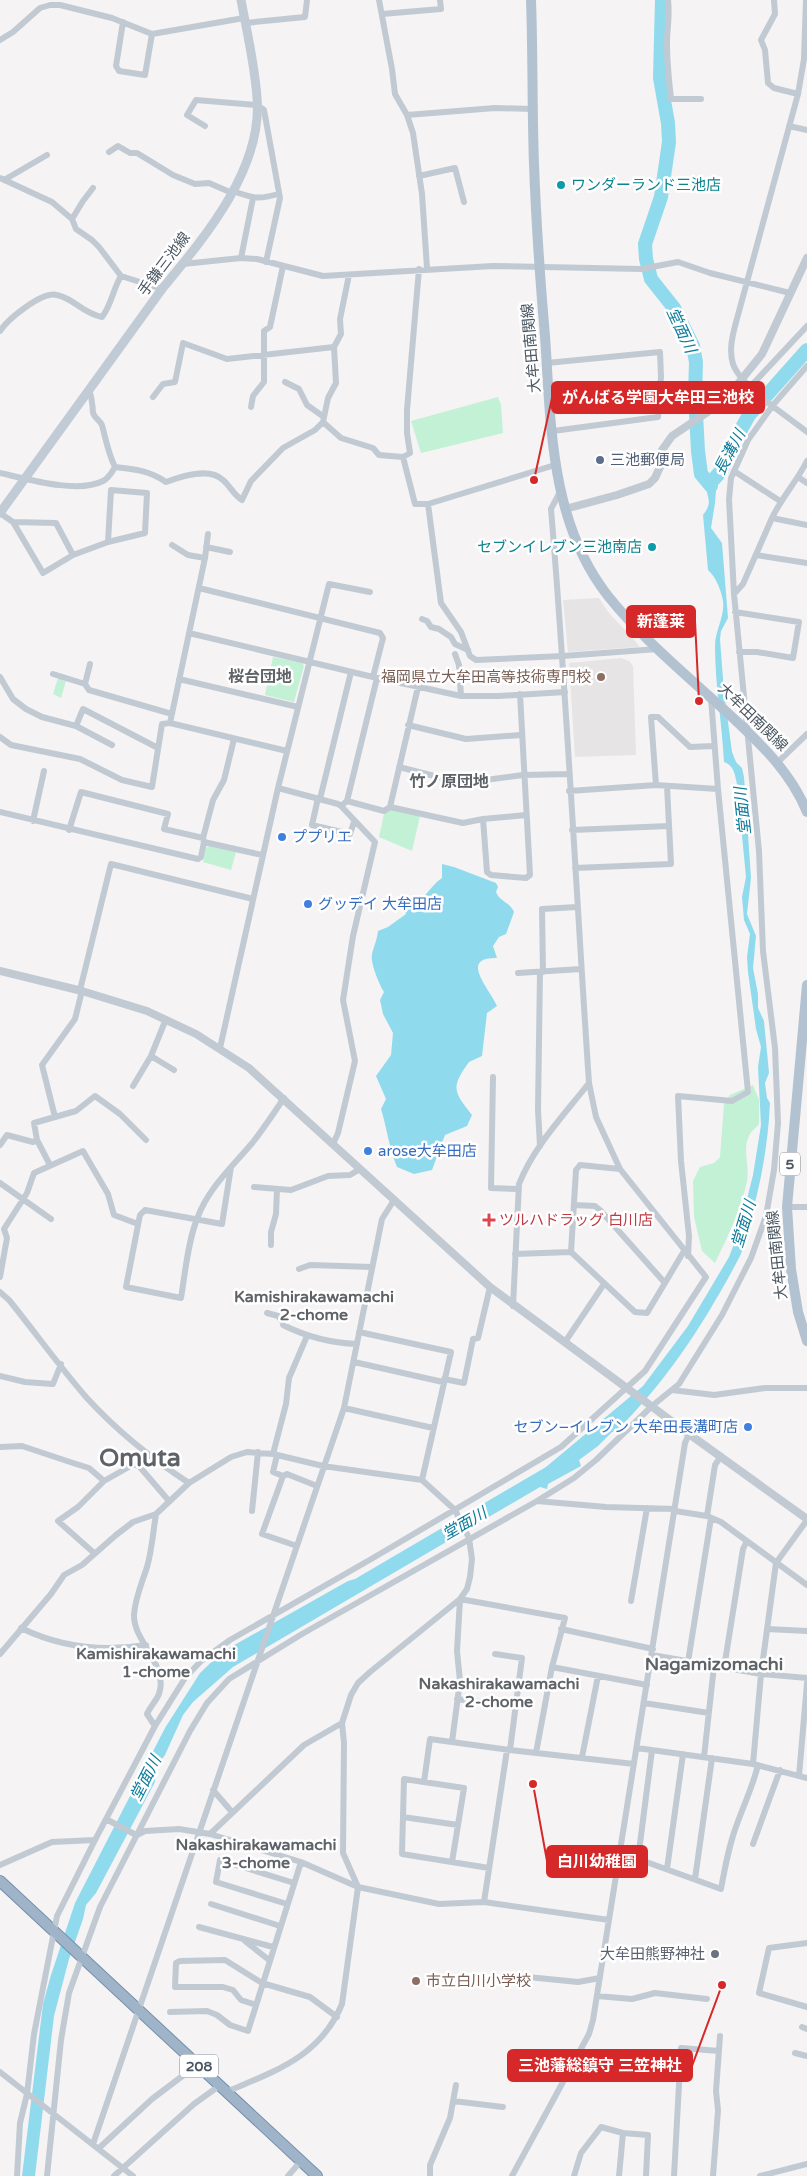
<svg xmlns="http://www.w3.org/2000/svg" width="807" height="2176" viewBox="0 0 807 2176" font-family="'Varela Round','Noto Sans JP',sans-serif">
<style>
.education{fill:#e6e4e5}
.green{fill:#c3f1d5}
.water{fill:#90daee}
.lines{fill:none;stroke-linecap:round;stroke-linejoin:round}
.river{stroke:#90daee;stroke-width:14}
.trunk-casing{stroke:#7690ad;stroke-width:12}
.minor{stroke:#c1cad2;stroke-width:6}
.tertiary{stroke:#c1cad2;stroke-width:8}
.secondary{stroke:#c1cbd6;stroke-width:9}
.primary{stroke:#b3c2d1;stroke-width:10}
.trunk{stroke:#9fb4c9;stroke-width:10}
.culture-dot{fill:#0f9aa8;stroke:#fff;stroke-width:2}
.service-dot{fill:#5c6f8a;stroke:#fff;stroke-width:2}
.education-dot{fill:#8d6e63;stroke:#fff;stroke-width:2}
.shop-dot{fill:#3f7fe0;stroke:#fff;stroke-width:2}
.health-dot{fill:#e0444e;stroke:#fff;stroke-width:2}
.worship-dot{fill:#6b7280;stroke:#fff;stroke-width:2}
.labels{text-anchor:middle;stroke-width:5;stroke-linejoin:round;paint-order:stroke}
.shield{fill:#fff;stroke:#808990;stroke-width:1}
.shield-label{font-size:14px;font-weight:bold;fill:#4a5661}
.culture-label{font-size:15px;fill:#0d838f;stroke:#fff;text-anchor:start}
.street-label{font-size:15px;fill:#4a5661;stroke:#fff}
.service-label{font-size:15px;fill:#4e5e75;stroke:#fff;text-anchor:start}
.education-label{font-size:15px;fill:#785e54;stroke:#fff;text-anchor:end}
.shop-label{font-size:15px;fill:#366cbe;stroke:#fff;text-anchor:start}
.health-label{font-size:15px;fill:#be3a42;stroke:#fff;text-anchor:start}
.worship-label{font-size:15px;fill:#5b616d;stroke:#fff;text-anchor:end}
.water-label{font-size:16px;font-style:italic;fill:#0c7c9b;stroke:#fff}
.neighbourhood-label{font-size:16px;font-weight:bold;fill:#5f6368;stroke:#fff}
.quarter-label{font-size:18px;font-weight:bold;fill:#5f6368;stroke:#fff}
.town-label{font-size:25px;font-weight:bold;fill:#5f6368;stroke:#fff}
.leader{fill:none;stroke:#d62828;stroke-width:2}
.callout-dot{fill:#d62828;stroke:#fff;stroke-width:2}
.callout{fill:#d62828;stroke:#d62828;stroke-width:2}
.callout-label{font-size:16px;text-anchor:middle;font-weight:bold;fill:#fff}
</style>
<rect width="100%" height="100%" fill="#f5f3f3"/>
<path class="education" d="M599,598l9,14 30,32 1,3 -71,5 -5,-52z
M621,658l8,3 4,5 3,89 -61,2 -6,-94z"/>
<path class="green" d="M498,397l3,8 2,28 -82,20 -10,-32z
M273,657l29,6 2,3 -10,36 -29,-7z
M58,678l8,3 -5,17 -8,-4z
M390,809l30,7 -8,35 -33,-14 5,-23z
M209,846l27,6 -5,18 -28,-8 3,-14z
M753,1085l6,15v24c-3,4 -8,7 -10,12 -7,15 1,29 -2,45 -6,29 -19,55 -32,82l-13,-12 -8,-34 -1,-36 7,-14 14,-4 6,-6 4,-53 6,-9z"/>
<path class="water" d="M722,464l7,3 -5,9 -7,2 -2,25 -4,25 11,15 6,75 -7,13 -1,8 4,53 8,60 4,10 6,6 2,9 7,101 -4,36 9,22 -3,32 5,26v14l6,13 5,52 -4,10 2,15 3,5c-2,44 -10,86 -23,128 -2,7 -3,17 -7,25 -33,63 -73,126 -125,176h-3l-14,14 -19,14 2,6 -33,18 -1,5 -7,-2 -307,180 -40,35 -10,13 -18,40 -10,13v14l-59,111 -10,12 -3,14 -14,40 -15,57 -19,160h-13l21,-172 8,-29 24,-72 90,-175 35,-55 22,-21 126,-71 7,-2 191,-112 97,-81 45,-60 41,-69 10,-26 14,-56 8,-50 -3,-58 3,-20 -5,-18 -8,-57 -1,-15 3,-23 -6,-14 -2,-23 4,-20 -9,-93c-2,-9 -3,-19 -13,-22 -2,-39 -9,-77 -9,-116 0,-16 10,-29 8,-45 -2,-11 -7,-24 -15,-31l-5,-55c11,-14 3,-17 3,-32 0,-7 12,-13 16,-19z
M442,864l12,3 42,16 2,4 -2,5c4,10 14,10 18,20l-8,22 -7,3 -6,9 4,12c-39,-1 -7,31 0,48l-10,7 -5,43 -13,6c-19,26 -15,30 3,53l-5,11 -22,9 -13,35 -18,4 -17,-7c-8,-19 -10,-39 -16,-58l5,-10 -10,-23 15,-21 2,-22 -10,-19 -3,-14 4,-8c-5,-8 -14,-30 -12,-38 2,-8 5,-14 6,-23l10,-4 18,-13 -3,-8 9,2c12,-8 18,-22 30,-30z"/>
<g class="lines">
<path class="river" d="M662,0l-2,78 8,45 1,19 -8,55 -16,47 1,15 5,20 23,29 19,38 3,16 -1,33 3,56 3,23 10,12
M714,479l8,-9 6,-17 21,-38 58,-65"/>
<g class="trunk-casing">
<path id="trunk" d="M0,1881l317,295"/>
</g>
<path class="minor" d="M379,0l13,69 3,25 12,21 6,18 9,61 5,74
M668,0c2,15 -1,29 -1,44 0,18 2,37 4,55h30
M774,0l1,14 -14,26 4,10 3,33 6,5 24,6
M806,0l-2,59 -6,35 -63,232c-3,12 -6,25 -2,38 8,23 54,52 74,68
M382,14l59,-5 -1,-9
M123,22l-7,44 3,5 26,4 7,-41
M245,23l60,-6 2,-17
M0,40l13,-8 27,-24 10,-3h10l52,13 40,16 92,-16
M407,115l88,-7 38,1
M205,126l-18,-11 9,-15 61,5 7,5 16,88 -14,64
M789,126l18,4
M109,152l9,-6 12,7h7l36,22 22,9 14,-1 23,10
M419,176l36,-8 9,34
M0,178l52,24 20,17 4,10 16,11 7,7 22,29 41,13
M4,180l43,-25
M233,191c19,7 25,9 45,3
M72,219l11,-18 10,-13
M241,258l12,-60
M183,264l58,-6 16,1 66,17 170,-10 148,3 37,-7 32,11 80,20
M0,331c8,-12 42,-40 57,-36 18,4 25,18 45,22 9,-11 11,-28 19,-41
M547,363l113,-11 1,25 -3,40 -105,14
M285,382l14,7 8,16 17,12
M750,387l57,-61
M89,390c4,10 3,13 4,23 2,6 7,7 9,12 4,15 6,28 13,42
M153,397l10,-13 12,-2 8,-39 44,16 107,-12
M251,407l2,-11 11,-14v-51l6,-4 13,-61
M551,409l109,-12
M323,422l18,16 32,10 6,7 24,2 7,-4 -3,-20v-23l12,-141
M403,457l12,47h13l127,-39
M807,461c-10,20 -25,36 -35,57l35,7
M734,471l46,30
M0,473c27,6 78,21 103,8 6,-3 9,-9 12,-14 20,2 35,4 51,15 16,-6 43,-15 57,-2 7,6 11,15 19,20l9,-19 32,-33 32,-18 8,-8 5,-24 8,-15 -2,-36 7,-13 -1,-15 9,-44
M798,477l9,6
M428,504l13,99 20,29 9,24 6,4 87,-4 95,-7
M0,513l13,9 30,51 30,-18 35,-13 37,-9 2,-40 -36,-3 -3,52
M13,522l43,1 17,32
M206,547l24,5
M756,555l51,8
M205,558l3,-24
M199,588l181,45 3,5 -10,39
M734,594l9,-10 29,-66
M735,612l64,10 -6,36 -36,-6h-18
M422,619l5,2 4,6 8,2 12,8 4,7 13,6
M189,633l184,44 88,19h38l66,-4
M455,654l4,11 2,31
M53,674l32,10 4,6 83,24
M0,677l13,22 13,10 16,8 34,9 36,19
M179,679l119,28
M85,684l5,-20
M170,723l35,-165 -17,-3 -16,-10
M408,725l58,14 55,-4
M76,726l7,-17 75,39
M0,737l11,8 69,14 42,21 30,7 10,-63 8,-1 117,28
M778,762l29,-28
M399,767l63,16 61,-8 46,-1
M656,785l-5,-68h7l32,30 24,-1
M278,788l60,16 3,2
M569,791l87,-6 62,4
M318,798l-6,27 38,9 4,-12
M320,799l31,-127
M347,801l37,10 6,-4 73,16 20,-4 4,53 4,3 35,3 4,-3 -10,-181
M390,807l28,-120
M0,812l198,47 3,-2 3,-15
M483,819l43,-4
M33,821l11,-50
M69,830l12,-38 87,22 -4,15 39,9 1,4 58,13
M572,830l97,-4
M203,838l10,-38 11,-20 10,-41
M575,868l96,-4 -4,-78
M543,972l-1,-63 35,-2
M518,973l63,-4
M80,990l31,-126 142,35
M220,1048l58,-260 51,-204 41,8
M151,1056l23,14
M493,1077l-2,111 27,1
M133,1086l18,-30 15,-37
M55,1117l-13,-52 33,-46 7,-28
M37,1140l13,25
M333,1144l5,-11 17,-72 -12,-61 10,-64 22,-94 -34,-36 6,-5 30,-123
M0,1145l7,-10 26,7 4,-2 -3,-17 42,-12 19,-15 25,18 26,26
M540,1146l-2,-36 2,-138
M231,1167l-9,57 -77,-14 -5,5 -14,72 55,11c4,-24 7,-57 16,-79 11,-31 36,-53 56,-77 11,-14 21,-29 31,-44
M0,1183l51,36
M254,1187l37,3 37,-14 22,-1 10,-6
M574,1205l21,1 5,4 65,73
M787,1207h20
M271,1245v-13l5,-18 1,-25
M571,1252l5,-82 4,-5 40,4
M515,1254l56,-2 64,60 12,1 37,-62
M688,1256l1,-20 -8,-75 -3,-65 54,5 16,-9 -30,-303 -7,-91
M299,1269l11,-4 62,2
M0,1277l7,-39 -3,-9 23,-36 7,-20 49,-22 25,43 6,21 24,9
M0,1292l9,8c26,32 50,66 77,97 30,33 66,62 103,86
M513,1306l6,-122c15,-38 45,-69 70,-101
M267,1313l11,3 5,6v3c24,12 48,18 74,19
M359,1332l92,20 -29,128
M565,1342l39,-58
M354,1362l89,20
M0,1376l25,6 28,2 8,-20
M444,1379l20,4 9,-44 5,-1 12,-51
M672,1390l42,5 51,-7h42
M344,1408l89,20
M0,1447l22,-1 51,17 16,5 15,13 30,-17 5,2 30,35
M273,1454l13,-50 3,-26 18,-42
M277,1455l-4,17 10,4 -21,58 35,12
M283,1476l4,-2 30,12
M537,1501l69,6 69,2
M252,1511l6,-59
M675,1511l32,5 14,6 86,63
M707,1516l8,-51 6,-9
M94,1553l-36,-32 20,-14 26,-26
M460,1599l105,19 -13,49 -16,86
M631,1601l16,-93
M21,1628c39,19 82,24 125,17
M561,1629l92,20
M767,1629l40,2
M0,1654l51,-60 13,-19 18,-10 34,-30 17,-13 23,-8 33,-31 42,-26 16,-5 26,2 50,12 99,14 33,30 14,28 3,21 -2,18 -3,12 -7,10 -90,73 -12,11 -7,12 -9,28 2,20 -1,110 15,34 -16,117c-22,53 -67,67 -116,88
M495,1654l27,4 -12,92
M652,1655l109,19 46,4
M688,1662l23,-144
M552,1667l95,18
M724,1668l19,-119 4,-8
M457,1699l59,8
M644,1703l65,10
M155,1726l-8,-12c3,-7 9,-13 12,-20 10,-29 -26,-53 -25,-79 1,-17 8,-32 13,-48 5,-17 6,-35 9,-53
M452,1742l8,-61 -3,-30 3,-52
M637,1748l116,16 54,14
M652,1750l-14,109 83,30c4,-22 8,-44 16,-65 7,-20 16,-38 21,-59
M582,1757l16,-81
M704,1757l10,-91
M753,1764l8,-90 15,-111 31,-43
M799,1776l8,-93
M424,1782l6,-43 80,11 124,14
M213,1790l19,22
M403,1817l55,8
M106,1819l30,16
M210,1834l94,-89 38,-22
M137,1835l8,-4 34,-2 31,5 91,28 57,25 81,17 45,-2 125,18
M753,1844l27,-74
M452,1862l12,-74 -60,-9 -2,75 87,14
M0,1865l52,-23 43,-2
M667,1869l16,-115
M695,1879l17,-121
M484,1902l23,-152
M211,1904l69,22
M287,1904l-71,-22 4,-22 74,23
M199,1927l74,20
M245,1941l24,19
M807,1943l-38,5 -10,45 48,14
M528,1977l50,5 22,-4
M597,1996l35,3 23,-6 52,6
M256,2005l-15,-5 -8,-10 -10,-3h-48l1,-24 4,-2 45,-1 37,23 48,14 27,20
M170,2012l37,-1 10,4 13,10 18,6 53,-169
M802,2027l5,2
M795,2053l12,3
M0,2072l133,104
M453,2101l50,6
M93,2144l251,-736 38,-189 12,-19
M99,2148l53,-49 45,-34
M17,2176l3,-53 7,-29 7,-60 23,-118 38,-76 60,-114 30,-48 16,-17 29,-21 143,-82 188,-111 84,-76 61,-94 -86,-108 -24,-52 -7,-34c-13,-191 -22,-383 -38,-574l10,-19
M47,2176l14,-136 8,-47 31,-86 90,-176 17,-28 22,-24 73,-45 235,-133 37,-23 22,-18 56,-54 27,-22 43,-69 29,-57 15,-42 8,-46 4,-47 -3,-75 -12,-97 -4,-100 -25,-257 -5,-95 2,-21 17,-38 25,-35 34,-39
M114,2176l80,-72 25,-18
M288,2176l13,-15
M430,2176v-11l20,-47 6,-33
M512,2176l77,-142 4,-14 92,-577 4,-9
M574,2176l7,-23 20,-26 22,6 25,2 -2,41
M619,2176l4,-43
M674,2176l7,-128 38,3
M713,2176l5,-66 -2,-19 4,-55
M760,2176l47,-12"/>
<path class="tertiary" d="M565,509l52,-14 32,-11 6,-6 5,-11 2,-17 10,-14 52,-35 38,-47 45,-96
M0,971l82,20 65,20 49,23 53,34 241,219 199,147 118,85"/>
<path class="secondary" d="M0,513l162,-224c42,-51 101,-120 95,-191 -2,-32 -10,-66 -16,-98"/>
<path class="primary" d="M531,0c2,54 1,109 3,164 2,57 6,114 11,172 6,89 5,186 63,260 36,45 82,82 124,121 30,28 59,56 75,95
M807,985l-20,222 4,62 7,43 9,29"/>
<use href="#trunk" class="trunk"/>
</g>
<g class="culture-dot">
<circle cx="561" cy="185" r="5"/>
<circle cx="652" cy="547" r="5"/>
</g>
<circle class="service-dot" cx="600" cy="460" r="5"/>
<g class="education-dot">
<circle cx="601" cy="677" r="5"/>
<circle cx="416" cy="1981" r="5"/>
</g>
<g class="shop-dot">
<circle cx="282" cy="837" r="5"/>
<circle cx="308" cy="904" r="5"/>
<circle cx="368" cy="1151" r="5"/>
<circle cx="748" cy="1427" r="5"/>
</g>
<path class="health-dot" d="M486.5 1212.5h5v5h5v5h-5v5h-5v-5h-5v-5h5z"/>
<circle class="worship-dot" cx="715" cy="1954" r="5"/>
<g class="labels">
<g class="shield">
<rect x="780" y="1152.5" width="20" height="23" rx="4"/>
<rect x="180" y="2054.5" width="38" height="23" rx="4"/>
</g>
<g class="shield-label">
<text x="790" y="1169">5</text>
<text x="199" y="2071">208</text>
</g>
<g class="culture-label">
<text x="571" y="190">ワンダーランド三池店</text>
<text x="642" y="552" text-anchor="end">セブンイレブン三池南店</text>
</g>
<g class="street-label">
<text transform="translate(164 264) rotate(-53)" y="5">手鎌三池線</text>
<text transform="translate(531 348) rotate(-95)" y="5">大牟田南関線</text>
<text transform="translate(753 717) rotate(44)" y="5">大牟田南関線</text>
<text transform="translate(777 1255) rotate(-96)" y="5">大牟田南関線</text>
</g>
<g class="service-label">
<text x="610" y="465">三池郵便局</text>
</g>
<g class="education-label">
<text x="591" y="682">福岡県立大牟田高等技術専門校</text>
<text x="426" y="1986" text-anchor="start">市立白川小学校</text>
</g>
<g class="shop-label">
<text x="292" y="842">ププリエ</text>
<text x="318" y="909">グッデイ 大牟田店</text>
<text x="378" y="1156">arose大牟田店</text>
<text x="738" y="1432" text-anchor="end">セブン−イレブン 大牟田長溝町店</text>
</g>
<g class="health-label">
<text x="499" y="1225">ツルハドラッグ 白川店</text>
</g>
<g class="worship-label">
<text x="705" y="1959">大牟田熊野神社</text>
</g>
<g class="water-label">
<text transform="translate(682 330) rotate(65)" y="6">堂面川</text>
<text transform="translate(729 452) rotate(-62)" y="6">長溝川</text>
<text transform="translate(742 811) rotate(-96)" y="6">堂面川</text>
<text transform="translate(743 1224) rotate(-73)" y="6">堂面川</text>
<text transform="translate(464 1523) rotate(-30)" y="6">堂面川</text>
<text transform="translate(145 1778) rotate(-63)" y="6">堂面川</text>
</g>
<g class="neighbourhood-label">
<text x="260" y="682">桜台団地</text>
<text x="449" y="787">竹ノ原団地</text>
<text x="314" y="1302">Kamishirakawamachi<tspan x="314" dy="18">2-chome</tspan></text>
<text x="156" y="1659">Kamishirakawamachi<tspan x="156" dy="18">1-chome</tspan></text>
<text x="499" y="1689">Nakashirakawamachi<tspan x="499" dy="18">2-chome</tspan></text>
<text x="256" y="1850">Nakashirakawamachi<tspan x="256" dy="18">3-chome</tspan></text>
</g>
<g class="quarter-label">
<text x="714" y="1670">Nagamizomachi</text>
</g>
<g class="town-label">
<text x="140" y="1466">Omuta</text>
</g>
</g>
<path class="leader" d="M534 480L552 398M699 701L695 621M533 1784L547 1861M722 1985L692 2066"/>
<g class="callout-dot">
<circle cx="534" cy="480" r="5"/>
<circle cx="699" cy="701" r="5"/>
<circle cx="533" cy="1784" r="5"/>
<circle cx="722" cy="1985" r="5"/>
</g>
<g class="callout">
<rect x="552" y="382" width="212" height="31" rx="5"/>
<rect x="627" y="606" width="68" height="31" rx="5"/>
<rect x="547" y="1846" width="100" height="31" rx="5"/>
<rect x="508" y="2050" width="184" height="31" rx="5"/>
</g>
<g class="callout-label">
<text x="658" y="403">がんばる学園大牟田三池校</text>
<text x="661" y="627">新蓬莱</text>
<text x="597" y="1867">白川幼稚園</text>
<text x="600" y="2071">三池藩総鎮守 三笠神社</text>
</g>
</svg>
